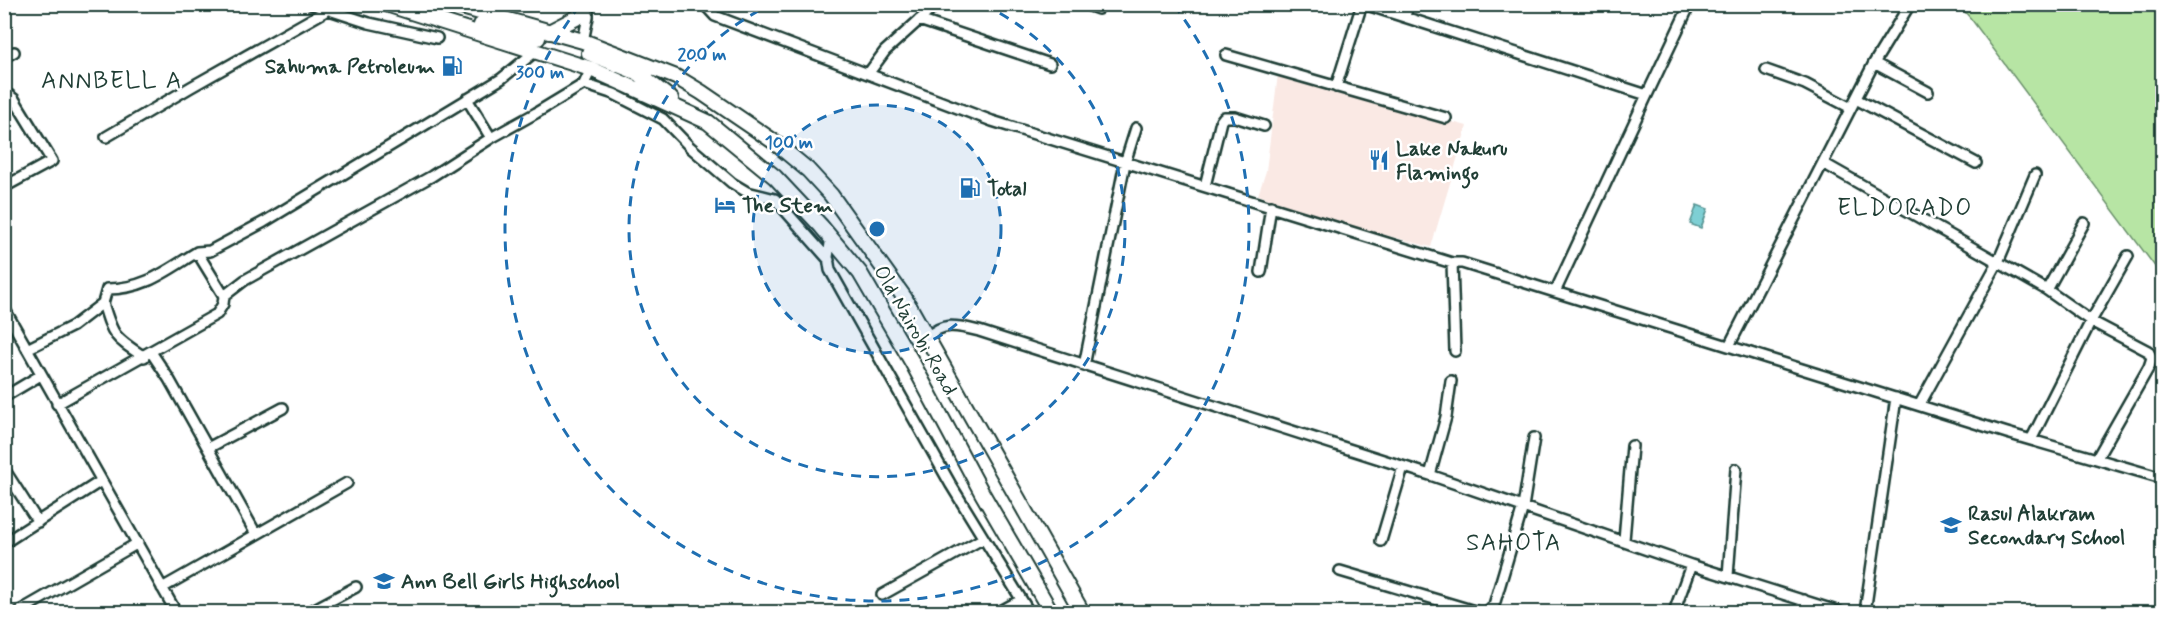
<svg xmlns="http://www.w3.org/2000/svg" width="2167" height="617" viewBox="0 0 2167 617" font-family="Mynerve,sans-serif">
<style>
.built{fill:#fae9e4}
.green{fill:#b7e5a4;stroke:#6b916c;stroke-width:1.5}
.water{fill:#7ecfd4;stroke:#589594;stroke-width:1.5}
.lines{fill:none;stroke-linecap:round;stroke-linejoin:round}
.stream{stroke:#589594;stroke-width:2}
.minor-casing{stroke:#1f3d34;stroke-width:14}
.highway-casing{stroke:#1f3d34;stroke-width:18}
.minor{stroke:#fff;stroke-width:9}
.highway{stroke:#fff;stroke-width:14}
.ring{fill:none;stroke:#1f6fb2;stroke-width:3;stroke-dasharray:10 8}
.labels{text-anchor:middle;stroke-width:5;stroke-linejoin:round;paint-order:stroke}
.poi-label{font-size:21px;font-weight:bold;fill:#1f3d34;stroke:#fff;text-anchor:start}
.street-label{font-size:21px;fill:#1f3d34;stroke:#fff}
.quarter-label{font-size:24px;letter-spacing:1.5px;fill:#1f3d34;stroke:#fff}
.centre{fill:#1f6fb2;stroke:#fff;stroke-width:3}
.ring-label{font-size:18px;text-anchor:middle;font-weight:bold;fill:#1f6fb2;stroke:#fff;stroke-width:5;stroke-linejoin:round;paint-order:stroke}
</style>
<rect width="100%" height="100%" fill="#fff"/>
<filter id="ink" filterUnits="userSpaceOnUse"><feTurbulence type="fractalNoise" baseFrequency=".0167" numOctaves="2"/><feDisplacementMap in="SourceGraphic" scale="12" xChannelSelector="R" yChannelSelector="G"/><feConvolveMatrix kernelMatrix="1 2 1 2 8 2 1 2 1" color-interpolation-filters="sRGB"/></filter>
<g filter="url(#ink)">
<path class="built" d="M1278,74l189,52 -36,121 -91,-24 -82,-28 8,-24z"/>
<path class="green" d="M1959,5h203v271l-190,-256z"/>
<path class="water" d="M1697,205l11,4 -7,19 -11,-4z"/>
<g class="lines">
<path class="stream" d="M1885,440l4,-40"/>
<g class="minor-casing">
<path id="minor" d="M311,4l58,19 68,15
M704,4l11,12 277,105 460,142h10l545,170 155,45
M1084,4l14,5
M1364,4l283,91 -92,197
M1405,17l3,-13
M919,20l131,44
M583,41l5,-24v-13
M1226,55l220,63
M4,57l10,-5
M1874,63l54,29
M1766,70l39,14 46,24
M868,74l17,-23 52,-47
M584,84l30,10 49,25 27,28 42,36 15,9 28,7 54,61
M1336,87l26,-83
M1647,95l43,-91
M4,97l5,-2 5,4 38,62 -48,26
M467,99l24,39
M1856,99l120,64
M106,137l85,-50 133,-75 5,-8
M1823,163l224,127 44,31 57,30 4,7 -3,9 -52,91
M1205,186l16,-65 3,-4h11l29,9
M831,237l-3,20 2,13 121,215 78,127
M1452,263l3,88
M1261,272l10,-66
M2047,290l37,-67
M224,296l-27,-44 13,-1 54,-29 237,-143 35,-28
M103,303c10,34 11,34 41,54
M4,308l172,304
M927,338c15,-17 32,-12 52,-7l451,144 261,90 149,47
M1729,346l145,-283 36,-59
M27,349l46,-23 30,-23 4,-14c38,0 59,-18 90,-37
M151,352l18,27 87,155
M1084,366l41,-203 11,-35
M4,397l37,-22
M57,404l160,-90 6,-10 1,-8 21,-16 187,-104 59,-38 45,-25 48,-29 7,-15
M1920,404l78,-142 37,-87
M2031,440l60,-119 37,-65
M208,448l75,-40
M4,469l34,53
M1430,475l16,-58 5,-36
M1624,540l8,-94
M1381,541l22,-74
M4,543l97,-62
M1340,571l138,41h9l7,-7 29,-98 11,-69
M1728,576l8,-107
M162,588l185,-105
M882,595l100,-56
M18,612l120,-69
M309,612l47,-25
M999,612l22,-12
M1674,612l17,-47
M1799,612l5,-12
M1865,612l31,-214"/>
</g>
<g class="highway-casing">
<path id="highway" d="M386,4l205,65 36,16 81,37 67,55 46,49 39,47 52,89 70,131 69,119
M451,4l132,37 93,36 25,15 72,49 35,29 23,25 73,102 178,315
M481,25l57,13
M549,32l31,-16
M589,53l47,19 35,27"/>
</g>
<use href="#minor" class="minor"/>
<use href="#highway" class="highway"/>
</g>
</g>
<circle cx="877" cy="229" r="124" fill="#1f6fb2" fill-opacity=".12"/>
<g class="ring">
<circle cx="877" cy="229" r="124"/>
<path d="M984 5A248 248 0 1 1 770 5"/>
<path d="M1174 5A372 372 0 1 1 580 5"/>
</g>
<defs>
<g id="fuel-bare" transform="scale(1.62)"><path d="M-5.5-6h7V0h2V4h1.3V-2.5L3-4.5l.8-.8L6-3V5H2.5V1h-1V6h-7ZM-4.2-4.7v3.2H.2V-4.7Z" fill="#1f6fb2" stroke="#fff" stroke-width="2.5" paint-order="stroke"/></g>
<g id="restaurant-bare" transform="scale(1.62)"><path d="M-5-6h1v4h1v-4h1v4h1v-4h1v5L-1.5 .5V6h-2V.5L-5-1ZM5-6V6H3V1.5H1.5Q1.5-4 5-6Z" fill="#1f6fb2" stroke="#fff" stroke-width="2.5" paint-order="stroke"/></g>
<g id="hotel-bare" transform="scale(1.62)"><path d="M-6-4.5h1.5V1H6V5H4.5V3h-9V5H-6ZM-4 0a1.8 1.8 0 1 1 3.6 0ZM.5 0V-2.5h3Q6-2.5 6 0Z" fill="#1f6fb2" stroke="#fff" stroke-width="2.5" paint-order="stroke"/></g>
<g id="school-bare" transform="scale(1.62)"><path d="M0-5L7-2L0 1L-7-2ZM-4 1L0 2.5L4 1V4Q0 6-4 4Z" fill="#1f6fb2" stroke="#fff" stroke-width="2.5" paint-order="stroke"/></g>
</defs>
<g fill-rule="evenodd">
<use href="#fuel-bare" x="452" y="66"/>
<use href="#restaurant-bare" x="1379" y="160"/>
<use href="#fuel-bare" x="970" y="188"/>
<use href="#hotel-bare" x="725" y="205"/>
<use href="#school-bare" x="1951" y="525"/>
<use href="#school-bare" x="384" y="581"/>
</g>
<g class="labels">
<g class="poi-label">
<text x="435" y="73" text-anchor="end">Sahuma Petroleum</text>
<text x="1396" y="155">Lake Nakuru<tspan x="1396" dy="24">Flamingo</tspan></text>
<text x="987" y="195">Total</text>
<text x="742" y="212">The Stem</text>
<text x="1968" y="520">Rasul Alakram<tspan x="1968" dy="24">Secondary School</tspan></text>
<text x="401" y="588">Ann Bell Girls Highschool</text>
</g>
<g class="street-label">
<text transform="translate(916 330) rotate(60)" y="7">Old Nairobi Road</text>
</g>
<g class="quarter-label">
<text x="112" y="88">ANNBELL A</text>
<text x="1905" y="215">ELDORADO</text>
<text x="1514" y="550">SAHOTA</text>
</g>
</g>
<circle cx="877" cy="229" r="9" class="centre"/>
<g class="ring-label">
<text x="702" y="60">200 m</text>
<text x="540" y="78">300 m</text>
<text x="789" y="148">100 m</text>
</g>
<rect width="2167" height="617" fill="none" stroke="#fff" stroke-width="24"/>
<rect x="12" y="12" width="2143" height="593" fill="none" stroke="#1f3d34" stroke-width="2" filter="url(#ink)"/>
</svg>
